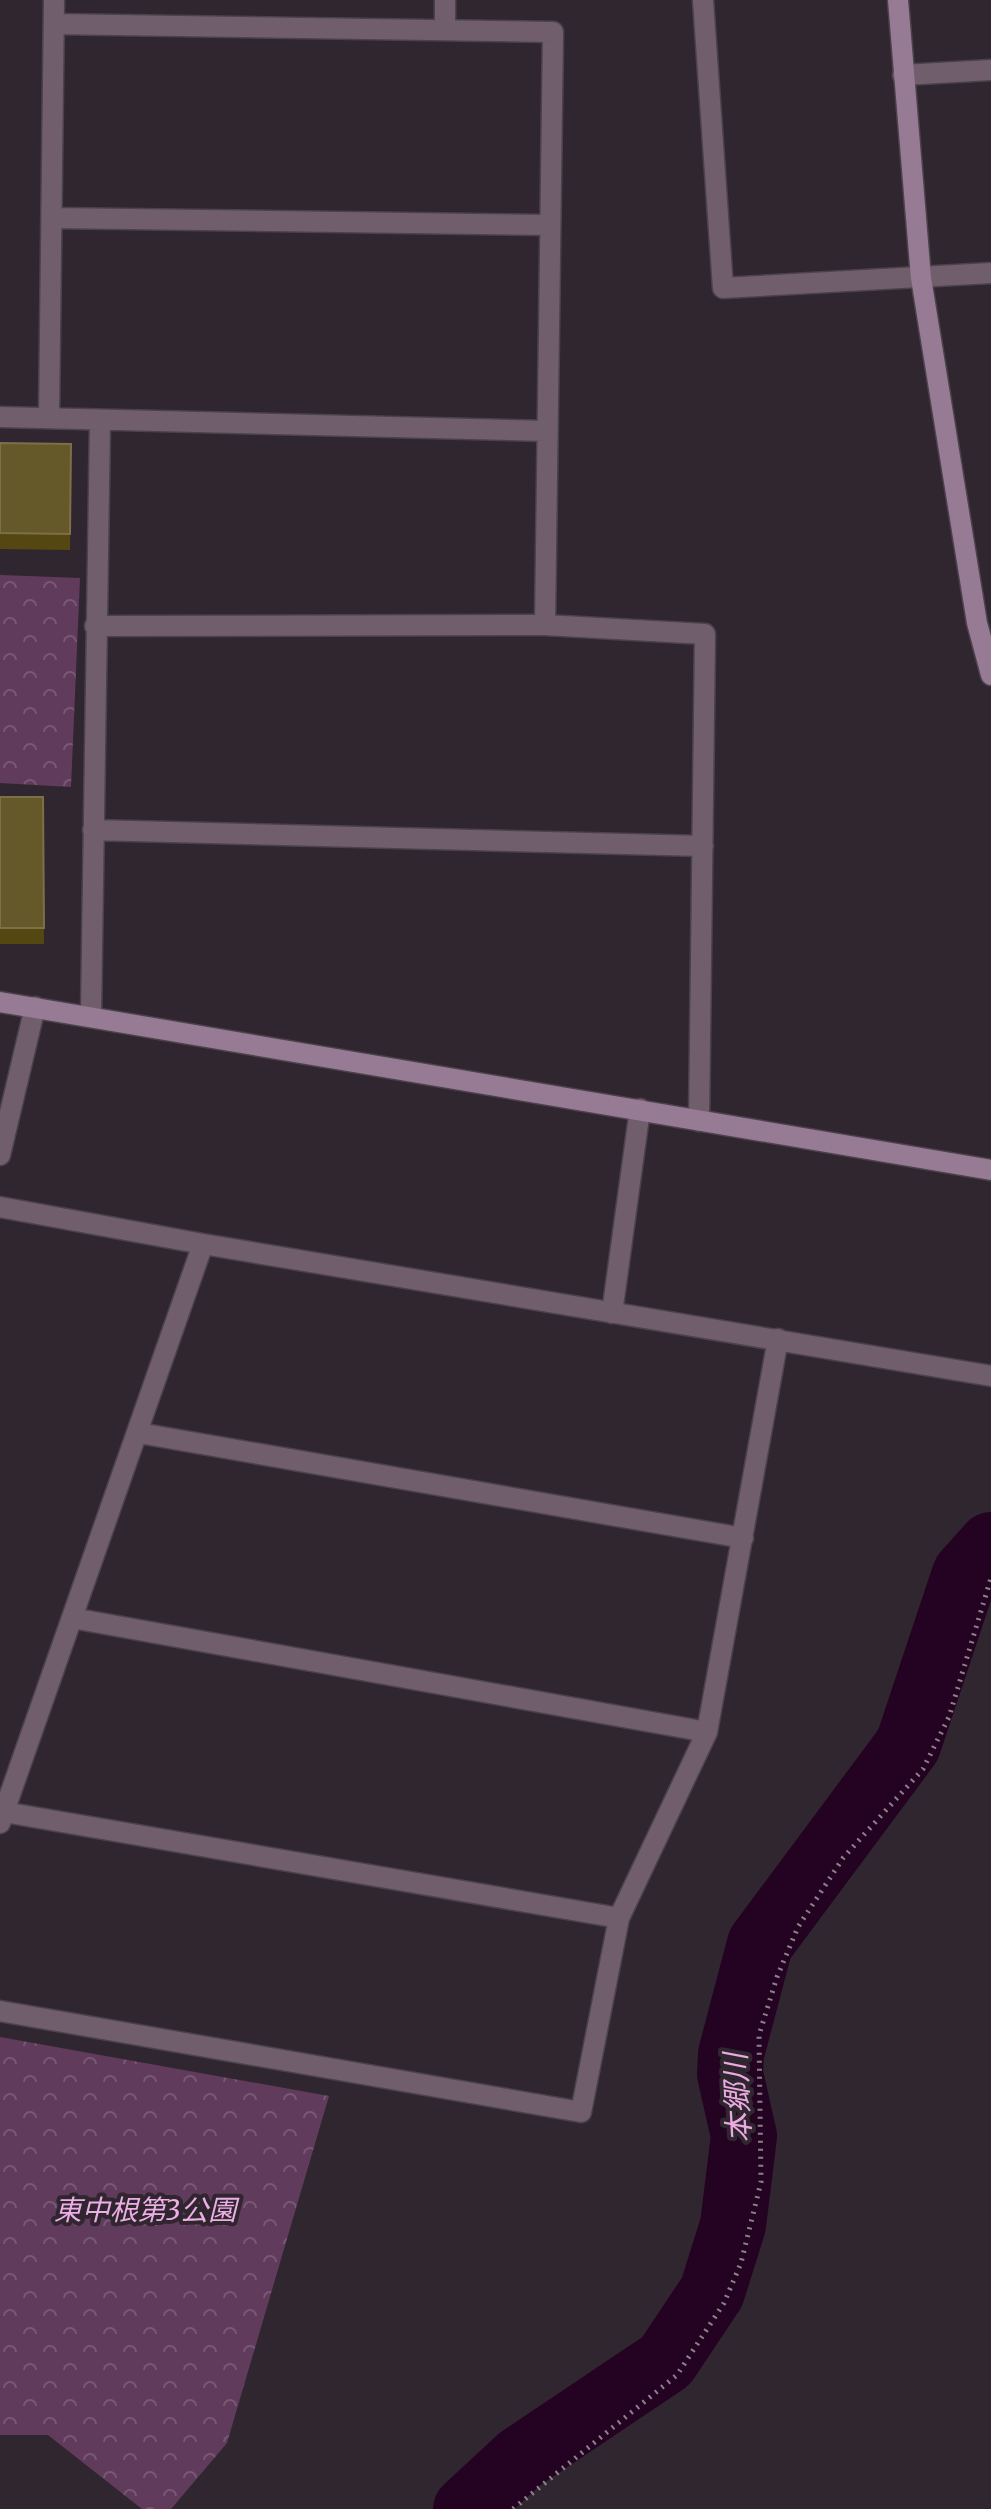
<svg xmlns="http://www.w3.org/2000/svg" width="991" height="2509" viewBox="0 0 991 2509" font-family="Merriweather,'Noto Sans JP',serif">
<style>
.park{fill:url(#park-crowns)}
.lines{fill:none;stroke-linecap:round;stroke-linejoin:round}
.river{stroke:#240322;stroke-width:66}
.street-casing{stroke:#4c424b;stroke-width:23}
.secondary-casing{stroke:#4c424b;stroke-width:23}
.path{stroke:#8b8289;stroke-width:5;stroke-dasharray:2 6;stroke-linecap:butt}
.street{stroke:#705e6d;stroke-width:20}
.secondary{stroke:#977a93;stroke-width:20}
.wall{fill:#544711}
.building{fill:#665929;stroke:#7c7049;stroke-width:2}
.labels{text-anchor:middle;stroke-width:8;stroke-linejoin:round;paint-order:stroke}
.park-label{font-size:28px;font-style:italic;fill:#edade5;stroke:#30262f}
.water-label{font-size:30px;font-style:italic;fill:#eaaae1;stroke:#30262f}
</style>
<defs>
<pattern id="park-crowns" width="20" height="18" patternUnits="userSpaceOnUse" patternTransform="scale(2)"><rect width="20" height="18" fill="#613b5c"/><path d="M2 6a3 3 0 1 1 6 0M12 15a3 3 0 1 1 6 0" fill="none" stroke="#785874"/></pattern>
</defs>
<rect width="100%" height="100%" fill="#30262f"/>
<path class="park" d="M0,575l80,3 -9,209 -71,-4z
M0,2037l329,59 -102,347 -56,66h-29l-94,-74h-48z"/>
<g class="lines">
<path class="river" d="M466,2509l54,-50 146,-98 46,-69 21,-67 11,-89 -14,-62 1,-20 29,-110 148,-199 57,-171 26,-29"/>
<g class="street-casing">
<path id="street" d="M703,0l20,288 268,-15
M54,24l499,8 -8,593
M445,29v-29
M903,75l88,-5
M52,218l498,7
M0,417l546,14
M49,417l5,-417
M95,626l450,-1 160,9 -6,487
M93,830l610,16
M91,1015l9,-594
M0,1155l35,-148
M0,1207l203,37 788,132
M612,1313l28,-204
M139,1433l604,105
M72,1618l635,114
M4,1812l615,106
M0,1823l203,-579
M0,2011l581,101 38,-194 88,-186 71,-393"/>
</g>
<g class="secondary-casing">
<path id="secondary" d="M898,0l23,278 56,345 14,52
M0,1002l991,168"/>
</g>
<path class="path" d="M513,2509l164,-134 47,-72 17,-40 20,-81 -2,-147 18,-58 21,-50 45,-69 80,-89 26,-52 42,-139"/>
<use href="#street" class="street"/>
<use href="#secondary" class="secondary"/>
</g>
<path class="wall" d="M0,443l71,1 -1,106 -70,-1z
M0,797h43l1,147h-44z"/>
<path class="building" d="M0,443l71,1 -1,90 -70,-1z
M0,797h43l1,131h-44z"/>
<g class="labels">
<g class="park-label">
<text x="145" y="2220">東中根第3公園</text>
</g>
<g class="water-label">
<text transform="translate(738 2098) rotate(-93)" y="10">本郷川</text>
</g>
</g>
</svg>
